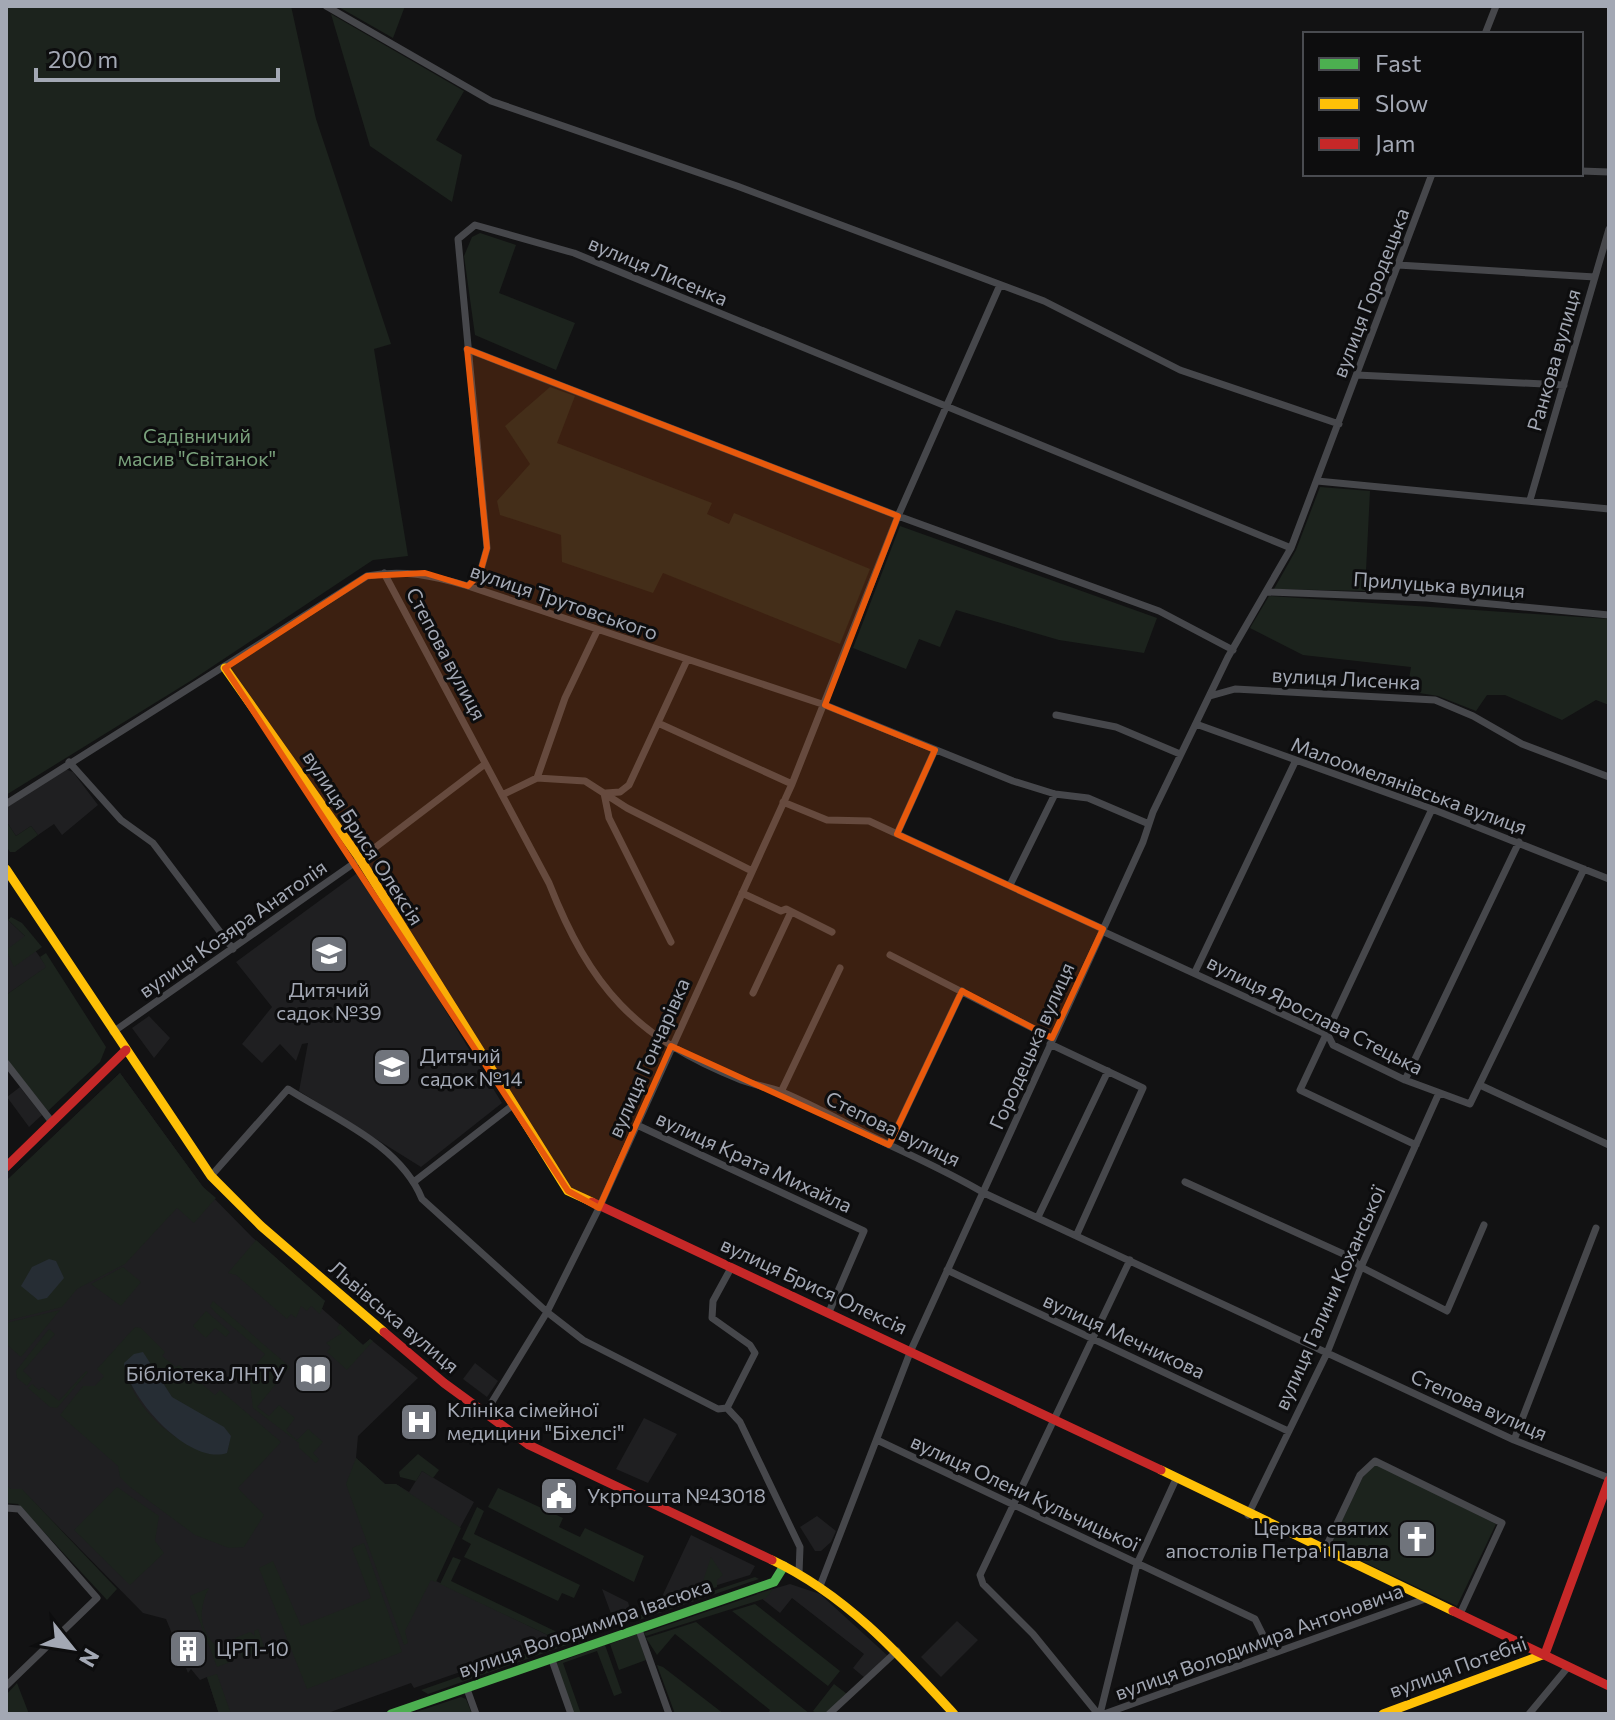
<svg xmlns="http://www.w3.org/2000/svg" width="1615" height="1720" viewBox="0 0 1615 1720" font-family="Commissioner,sans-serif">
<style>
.built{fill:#1f1f21}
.green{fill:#1c231d;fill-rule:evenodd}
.water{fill:#262d34}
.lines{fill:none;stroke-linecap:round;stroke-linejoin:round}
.street{stroke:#46474b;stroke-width:7}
.fast{stroke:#4caf50;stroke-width:9}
.slow{stroke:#ffc107;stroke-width:9}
.jam{stroke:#c62828;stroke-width:9}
.marked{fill:#e8590c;fill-opacity:0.2;stroke:#e8590c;stroke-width:6;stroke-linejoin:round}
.labels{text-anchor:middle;stroke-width:6;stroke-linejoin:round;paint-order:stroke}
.street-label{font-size:20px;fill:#a3a8b4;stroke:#0d0d0e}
.park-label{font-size:20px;fill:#79a07b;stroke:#0d0d0e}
.poi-label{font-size:20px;fill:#a3a8b4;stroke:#0d0d0e;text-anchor:start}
</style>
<rect width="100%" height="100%" fill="#121213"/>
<path class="built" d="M65,769l8,3 25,33 -36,30 -8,-11 -16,11 -7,-9 -15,10 -10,-15v-13z
M360,871l142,232 -81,64 -122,-76 9,-48 -6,1 -6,17 -16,-17 -18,19 -20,-19 30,-37 -36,-45z
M8,920l17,16 22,31 -41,28z
M149,1016l21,22 -16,20 -22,-30z
M120,1073l83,114 49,50 73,64 -5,6 43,38 7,-6 48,39 -60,58 -2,22 29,26h11l13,8 13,-21 52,31 -42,77 124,60 -142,49 -3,-5 -86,31h-106l-12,-37 -7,3 -9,-11 -3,4 -22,-54 -23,-6 -121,-123 -16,4v-313z
M20,1087l22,28 -13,12 -22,-30z
M475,1363l23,18 -11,16 -24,-18z
M644,1418l33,16 -29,49 -32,-14z
M817,1516l19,15 -5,11 -10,9h-6l-15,-24z
M691,1535l64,31 -5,9 -91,28z
M790,1584l30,10 68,62 -23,22 -12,-10 11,-14 -72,-56 -12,15 -24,-19z
M602,1589l26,13 3,10 -18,7z
M957,1621l21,19 -37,37 -20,-20z"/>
<path class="green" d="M6,6h285l25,113 75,225 -17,5 34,207 -35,4 -181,120 -186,115z
M337,6h68l-12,32z
M331,14l133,77 -28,49 26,15 -10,47 -82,-56z
M480,233l36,12 -17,48 76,30 -19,47 -81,-35 -11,-79 8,-19z
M550,387l25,9 -18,47 155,60 -5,11 22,10 5,-11 136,56 -30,75 -177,-71 -10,20 -91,-31 -1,-27 -61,-20 -3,-14 33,-37 -25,-38z
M1320,487l50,4 -5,100 -91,-2 22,-39z
M900,526l257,92 -13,35 -85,-13 -103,-30 -16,37 -21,-8 -13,30 -53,-21z
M1269,596l340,23v86l-13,-5 -34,20 -57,-25h-18l-11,16 -38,-15 -31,-5 4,-24 -108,-12 -53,-27z
M6,821l10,15 15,-10 7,9 -23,17h-5l-4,-6z
M11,917l11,6 20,24 -28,20 -8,-17 19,-14 -17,-16z
M46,953l60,94 -6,15 -52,49 -42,-52v-64l40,-28 -6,-10z
M120,1073l83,114 13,11 -22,25 -17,-15 -52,56 -48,25 -15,18 -56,14v-140z
M256,1240l69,61 -5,13 -9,-8 -4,5 -6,-5 -5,12 -5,-4 -4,5 -51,-44 -8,-2z
M123,1267l18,15 -20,24 -30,-22z
M213,1301l77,66 -33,40 12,9 10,-11 16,13 -9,12 11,10 11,-11 15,13 -10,11 6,6 -3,4 -17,-15v-5l-46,-35 -4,-35 16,-19 -49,-41 -6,-7z
M60,1310l-39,47 -15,-13v-21z
M206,1311l24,21 -4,5 -11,-9 -9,10 -13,-12z
M340,1324l23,21 7,-6 3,2 -26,29 -20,-18 4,-5 -5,-4 16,-10 -5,-5z
M135,1327l6,1 24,24 -3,4 14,11 3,-2 36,30 5,-5 61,52 -43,46 26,27 -20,32 -15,1 -34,-13 -65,-48 -10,-10 -2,-11 -58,-51 23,-29h12l9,-10 -7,-7zM143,1353l29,44 59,38 -4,18c-14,-4 -31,-6 -43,-12 -28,-13 -57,-48 -59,-78z
M49,1329l6,5 -32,37 9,8 -5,7 -10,-8 -1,-7z
M86,1371l2,1 -31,36 -7,-1 -22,-19 4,-4 7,6 3,-3 17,14z
M418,1454l21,16 -6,8 -11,-7 -6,10 -16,-4 -1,-5z
M356,1458l29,26h11l65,44 -25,54 -5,-2 -26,51 3,12 -4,2 -58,-161z
M1376,1464l120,60 -39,82 -127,-60 33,-69z
M6,1484l5,5h11l95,100 -10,11 -89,-96 -12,-1z
M117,1487l42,29 -4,25 9,12 -34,32 -56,-55z
M498,1488l65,30 -4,9 21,10 5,-9 59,28 -10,26 -146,-75z
M477,1507l7,4 -10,23 106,51 -6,13 -12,-5 -4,8 -94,-44 7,-13 -9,-5z
M364,1543l38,109 -95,37 -48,-121 14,-7 28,65 70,-28 -19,-50z
M453,1557l8,3 -10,21 108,52 -3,6 -116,-55z
M711,1557l12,18 -6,5v7l-18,6z
M755,1577l4,2 -120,41 -1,-4z
M209,1588c-10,19 -11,39 5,56 7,7 13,8 19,17l-16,6 -27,-71z
M773,1589l-7,9 -120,38 -2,-3z
M755,1604l85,67 -12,15 -96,-75z
M696,1622l114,92h-42l2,-4 -95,-76 -18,21 -11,-17z
M258,1629l7,20 -23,9 -7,-20 15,-6 5,4 -1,-5z
M637,1634l9,26 -27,10 -9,-26z
M576,1636l2,5 -150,53 -7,-4z
M605,1645l17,48 -8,3 -17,-45 -34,12 18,51h-7l-18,-51z
M657,1665l6,2 61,47h-49z
M217,1674l14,40h-12l-12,-37z
M17,1683l12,31h-23v-19z
M834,1684l13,10 -21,19 -9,1 -4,-3z
M461,1697l5,2 6,15h-62z"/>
<path class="water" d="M49,1259l7,2 8,17 -17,20 -9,2 -17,-14 11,-19z
M143,1352l29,45 52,30 7,9 -4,17c-38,13 -99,-56 -103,-90l10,-9z"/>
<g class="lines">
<path class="street" d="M326,6l165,95 246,85 307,115 136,69 159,54
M1485,34l11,-28
M1581,171l28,1
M1398,265l197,12
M467,349l431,167 261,95 74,39
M1357,375l207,10
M1317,481l292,28
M1530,500l79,-271
M384,573l165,310c41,104 86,155 192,197 13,5 28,7 41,12 32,13 62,31 93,46 37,18 74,34 109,55l530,247 95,38
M468,586l12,-13 7,-25 -29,-309 17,-14 99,28 717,295
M1267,592l160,6 182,17
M1210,696l25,-7 200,11 38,16 49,28 87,33
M1056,715l60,12 64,27
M658,723l134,61
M1196,724l236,85 177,70
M69,762l52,58 32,23 80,106
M537,778l28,-80 32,-67
M604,793l5,25 62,124
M606,793l14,-1 9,-7 58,-125
M502,795l35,-17 48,3 42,27 125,63
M783,802l44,18 42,1 234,108
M6,804l361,-228c36,-7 67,0 101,10l357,119 188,76 42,13 33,4 61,26
M897,834l38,-84
M1010,885l45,-91
M742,893l39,18 5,-2 46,23
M1102,931l226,104 5,10 72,35 65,24 114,-235
M890,955l162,83
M1195,972l100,-210
M753,993l38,-81
M113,1032l247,-173 125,-95
M1050,1044l93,44 -66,146
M6,1063l46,59
M1405,1080l114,-238
M1482,1086l127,59
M781,1092l59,-124
M637,1125l227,106 -35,81
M889,1145l73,-154
M1416,1145l-116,-55 132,-281
M211,1176l77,-87c47,30 112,56 134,110l125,113 36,28 135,69 9,-1 13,14 60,125 -1,26
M415,1181l98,-76
M1185,1182l165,75 11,10 86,44 37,-86
M1038,1217l70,-146
M947,1270l341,161
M727,1408l28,-55 -5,-8 -38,-27 1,-17 18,-33
M484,1415l63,-103 52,-104 193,-424 106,-268 102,-231
M877,1440l378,179 17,34
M1514,1440l82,-212
M6,1508l13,1 78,89 -91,88
M1248,1515l79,-162 34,-86 78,-174
M1324,1551l36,-76 15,-14 127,62 -42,91
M820,1586l91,-236 232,-508 10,-30 75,-155 63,-109 141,-374
M639,1630l30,84
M552,1660l19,54
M467,1689l9,25
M829,1714l68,-63
M1098,1714l-65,-80 -50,-50 -3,-9 150,-315
M1100,1714l37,-150 39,-85
M1104,1714l321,-115
M1529,1714l39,-47"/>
<path class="fast" d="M391,1714l383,-132 10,-16"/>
<path class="slow" d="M225,668l135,191 208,332 24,11
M6,869l205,307 50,50 123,106
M1161,1470l292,141
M772,1560c74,35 127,94 182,154
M1383,1714l162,-60"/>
<path class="jam" d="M6,1167l120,-117
M592,1202l569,268
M384,1332l60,51 85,62 243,115
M1453,1611l156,75
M1545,1654l64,-174"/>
</g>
<path class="marked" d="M467,349l431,167 -73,189 110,45 -38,84 206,95 -51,109 -90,-47 -73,154 -218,-99 -72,162 -31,-17 -343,-523 142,-92 58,-3 43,13 12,-13 7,-25z"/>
<defs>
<g id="school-square" transform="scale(2)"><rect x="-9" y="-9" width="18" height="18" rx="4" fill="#70747c" stroke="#0d0d0e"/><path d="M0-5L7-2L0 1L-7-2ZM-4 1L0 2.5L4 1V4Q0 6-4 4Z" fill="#fff"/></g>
<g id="library-square" transform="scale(2)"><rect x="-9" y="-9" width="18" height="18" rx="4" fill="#70747c" stroke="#0d0d0e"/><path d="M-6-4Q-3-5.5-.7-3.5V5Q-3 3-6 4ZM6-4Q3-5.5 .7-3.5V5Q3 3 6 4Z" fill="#fff"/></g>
<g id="hospital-square" transform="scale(2)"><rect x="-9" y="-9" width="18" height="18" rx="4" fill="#70747c" stroke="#0d0d0e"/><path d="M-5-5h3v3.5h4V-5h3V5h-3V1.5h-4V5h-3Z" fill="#fff"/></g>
<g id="civic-square" transform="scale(2)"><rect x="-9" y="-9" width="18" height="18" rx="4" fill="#70747c" stroke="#0d0d0e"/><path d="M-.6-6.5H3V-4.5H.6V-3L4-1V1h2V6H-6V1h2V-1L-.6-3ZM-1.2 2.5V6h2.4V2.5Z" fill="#fff"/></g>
<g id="church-square" transform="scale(2)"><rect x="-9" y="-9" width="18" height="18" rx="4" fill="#70747c" stroke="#0d0d0e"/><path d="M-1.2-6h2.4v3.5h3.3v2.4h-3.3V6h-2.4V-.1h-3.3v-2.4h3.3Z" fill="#fff"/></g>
<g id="building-square" transform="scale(2)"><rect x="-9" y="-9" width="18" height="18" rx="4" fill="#70747c" stroke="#0d0d0e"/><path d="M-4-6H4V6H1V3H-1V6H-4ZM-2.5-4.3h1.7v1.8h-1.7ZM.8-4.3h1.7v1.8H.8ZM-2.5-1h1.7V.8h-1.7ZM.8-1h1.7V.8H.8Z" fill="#fff"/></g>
</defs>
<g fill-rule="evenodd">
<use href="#school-square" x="329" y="954"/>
<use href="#school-square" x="392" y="1067"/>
<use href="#library-square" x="313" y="1374"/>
<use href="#hospital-square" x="419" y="1422"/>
<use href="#civic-square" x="559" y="1496"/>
<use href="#church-square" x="1417" y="1539"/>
<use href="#building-square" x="188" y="1649"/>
</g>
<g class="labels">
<g class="street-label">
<text transform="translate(658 271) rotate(23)" y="7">вулиця Лисенка</text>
<text transform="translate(1371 293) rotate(-69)" y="7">вулиця Городецька</text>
<text transform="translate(1554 360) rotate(-74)" y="7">Ранкова вулиця</text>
<text transform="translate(1439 585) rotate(4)" y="7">Прилуцька вулиця</text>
<text transform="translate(564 602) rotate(19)" y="7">вулиця Трутовського</text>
<text transform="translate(446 654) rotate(62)" y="7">Степова вулиця</text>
<text transform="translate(1346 679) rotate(3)" y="7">вулиця Лисенка</text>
<text transform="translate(1409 786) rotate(20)" y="7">Малоомелянівська вулиця</text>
<text transform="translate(363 838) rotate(57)" y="7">вулиця Брися Олексія</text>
<text transform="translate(233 929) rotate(-35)" y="7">вулиця Козяра Анатолія</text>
<text transform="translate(1315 1015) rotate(27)" y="7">вулиця Ярослава Стецька</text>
<text transform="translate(1032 1046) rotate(-66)" y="7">Городецька вулиця</text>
<text transform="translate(649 1058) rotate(-66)" y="7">вулиця Гончарівка</text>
<text transform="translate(893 1129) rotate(26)" y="7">Степова вулиця</text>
<text transform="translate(754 1162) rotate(25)" y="7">вулиця Крата Михайла</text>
<text transform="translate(814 1286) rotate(25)" y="7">вулиця Брися Олексія</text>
<text transform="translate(1330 1298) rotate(-66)" y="7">вулиця Галини Коханської</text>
<text transform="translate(394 1317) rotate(40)" y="7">Львівська вулиця</text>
<text transform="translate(1124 1336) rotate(25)" y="7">вулиця Мечникова</text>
<text transform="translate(1479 1405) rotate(24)" y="7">Степова вулиця</text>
<text transform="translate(1025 1493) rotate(25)" y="7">вулиця Олени Кульчицької</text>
<text transform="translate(585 1628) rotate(-19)" y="7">вулиця Володимира Івасюка</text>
<text transform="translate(1259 1642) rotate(-20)" y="7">вулиця Володимира Антоновича</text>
<text transform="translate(1458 1667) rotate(-20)" y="7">вулиця Потебні</text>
</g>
<g class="park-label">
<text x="197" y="443">Садівничий<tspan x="197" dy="23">масив "Світанок"</tspan></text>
</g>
<g class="poi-label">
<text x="329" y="997" text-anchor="middle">Дитячий<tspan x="329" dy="23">садок №39</tspan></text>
<text x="420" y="1063">Дитячий<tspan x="420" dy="23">садок №14</tspan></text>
<text x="285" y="1381" text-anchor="end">Бібліотека ЛНТУ</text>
<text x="447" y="1417">Клініка сімейної<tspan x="447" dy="23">медицини "Біхелсі"</tspan></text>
<text x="587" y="1503">Укрпошта №43018</text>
<text x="1389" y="1535" text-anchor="end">Церква святих<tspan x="1389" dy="23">апостолів Петра і Павла</tspan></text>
<text x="216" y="1656">ЦРП-10</text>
</g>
</g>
<rect width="1615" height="1720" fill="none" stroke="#a3a8b4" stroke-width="16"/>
<rect x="1303" y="32" width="280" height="144" fill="#0d0d0e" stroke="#494b50" stroke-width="2"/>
<rect x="1319" y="58" width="40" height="12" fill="#4caf50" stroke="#494b50" stroke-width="2"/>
<text x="1375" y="72" font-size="24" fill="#a3a8b4">Fast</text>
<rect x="1319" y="98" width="40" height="12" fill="#ffc107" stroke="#494b50" stroke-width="2"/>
<text x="1375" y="112" font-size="24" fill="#a3a8b4">Slow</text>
<rect x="1319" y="138" width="40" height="12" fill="#c62828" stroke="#494b50" stroke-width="2"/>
<text x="1375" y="152" font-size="24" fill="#a3a8b4">Jam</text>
<g transform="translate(72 1648) rotate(120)" stroke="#0d0d0e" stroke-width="6" paint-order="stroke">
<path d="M0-6L14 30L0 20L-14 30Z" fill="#a3a8b4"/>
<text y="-12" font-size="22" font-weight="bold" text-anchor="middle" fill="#a3a8b4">N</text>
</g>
<path d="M36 68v12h242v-12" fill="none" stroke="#a3a8b4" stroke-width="4"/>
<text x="48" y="68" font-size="24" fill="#a3a8b4" stroke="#0d0d0e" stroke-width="6" paint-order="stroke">200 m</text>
</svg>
